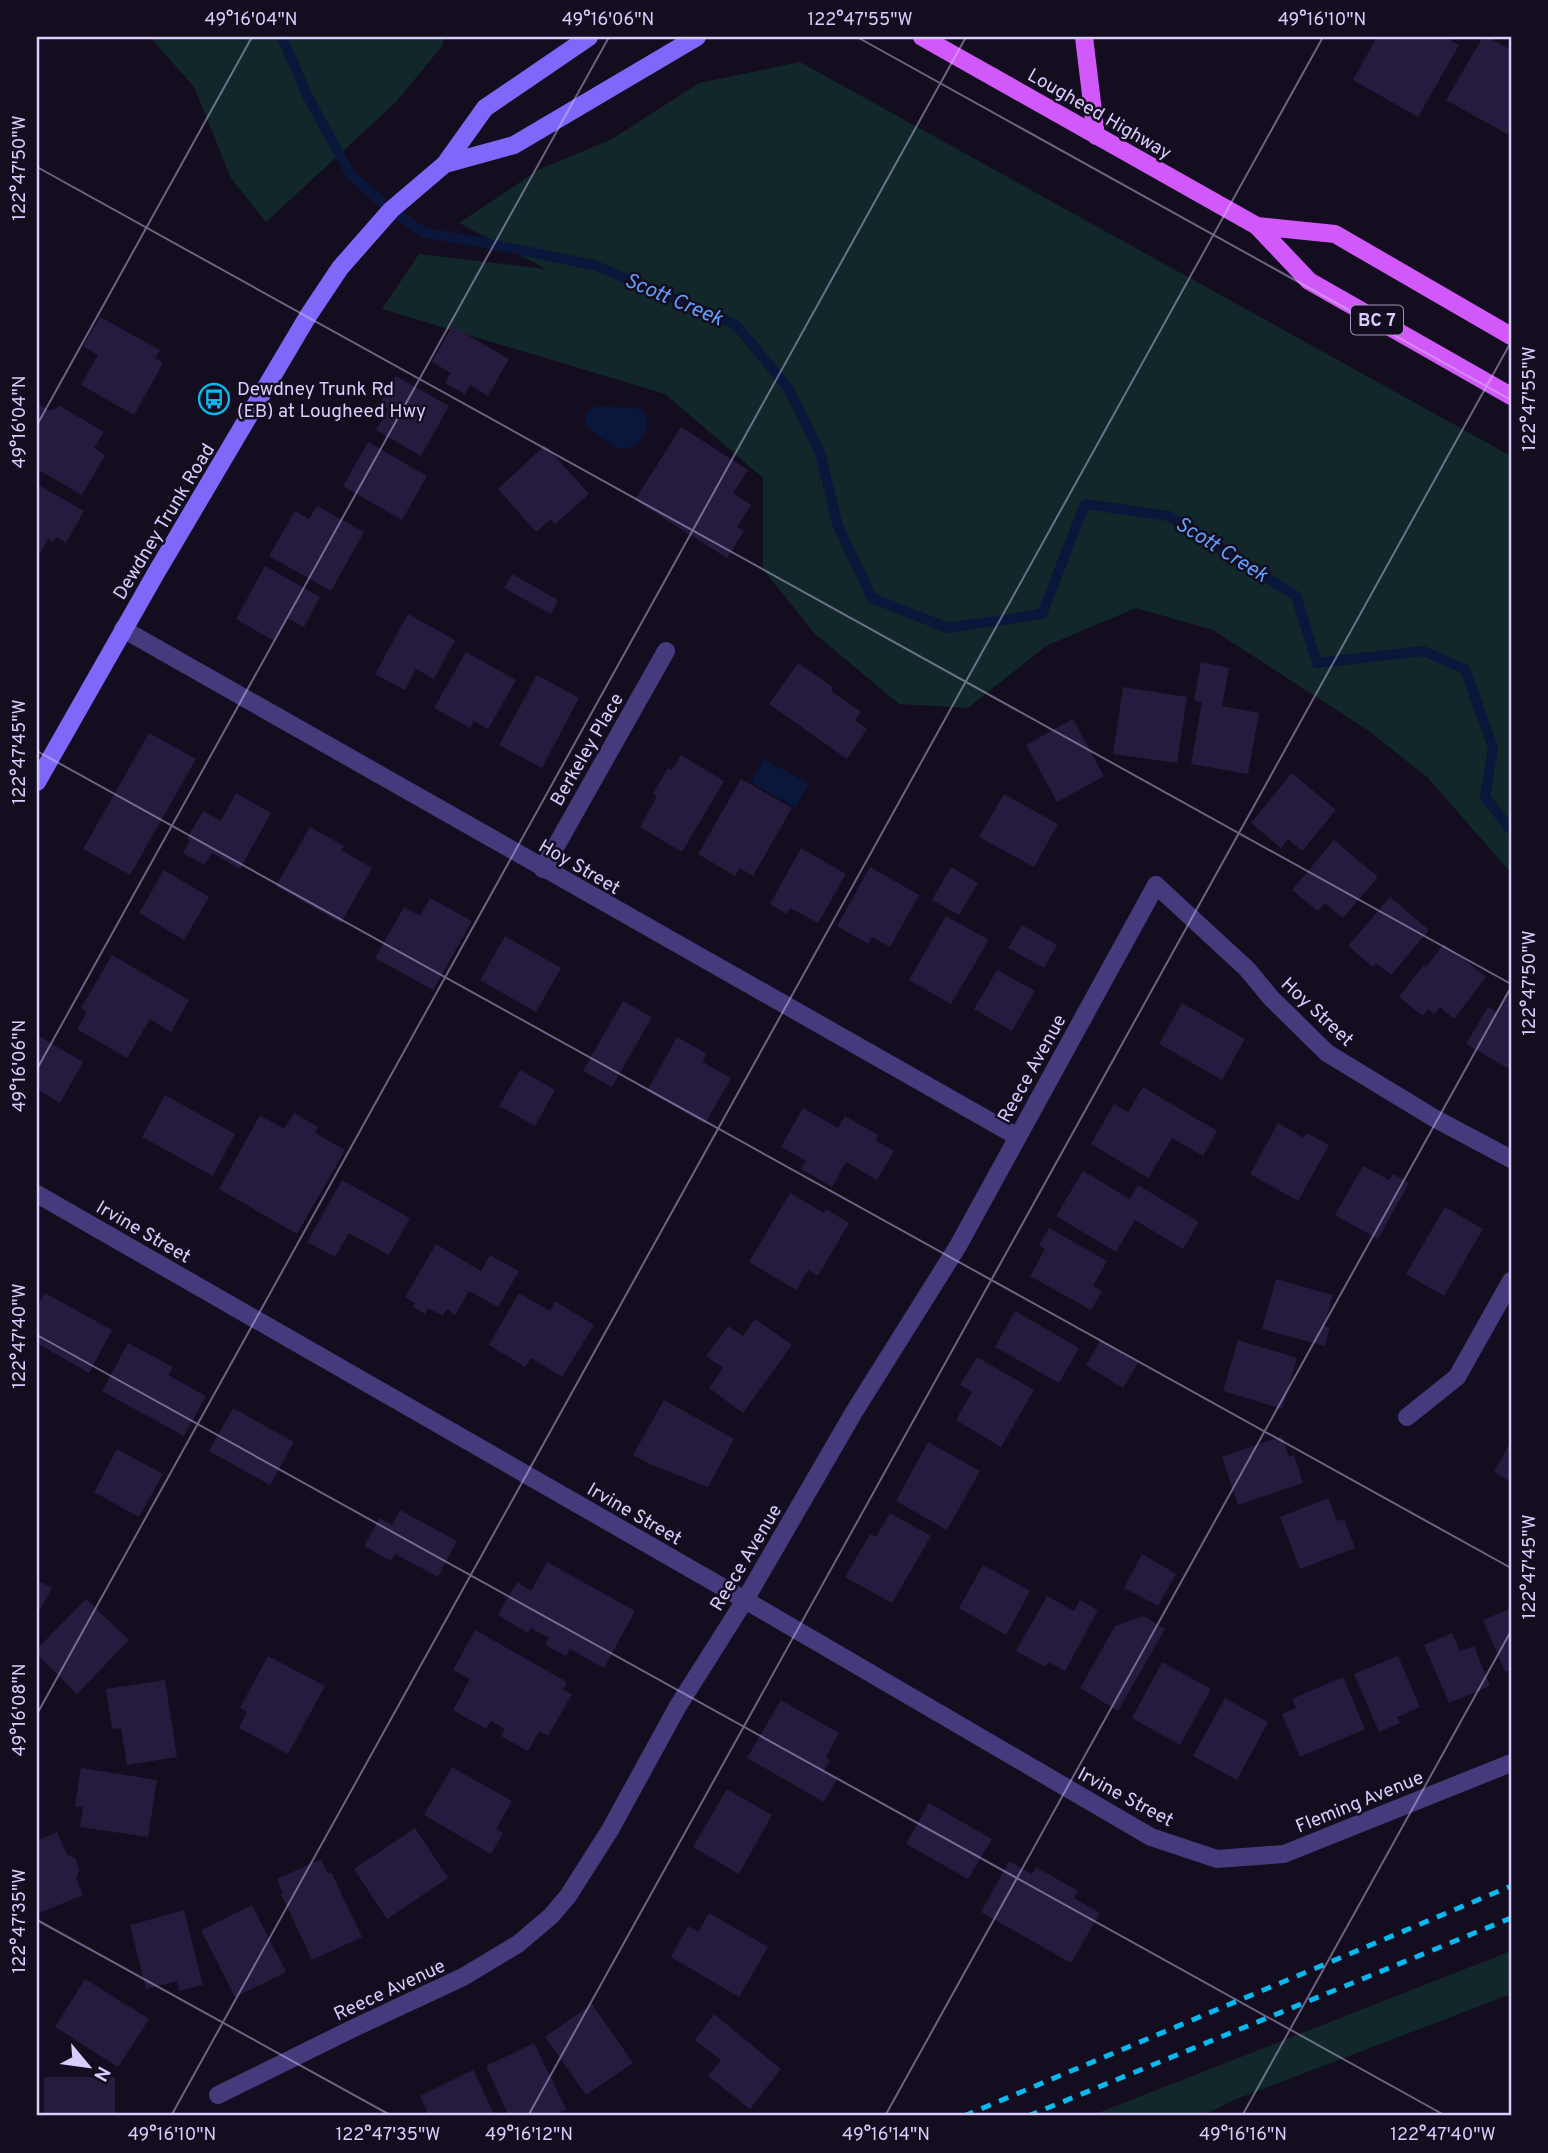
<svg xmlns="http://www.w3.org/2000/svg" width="1548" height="2153" viewBox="0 0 1548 2153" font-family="Overpass,sans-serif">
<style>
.green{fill:#112729}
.water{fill:#0b163b}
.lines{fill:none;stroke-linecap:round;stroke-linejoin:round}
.stream{stroke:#0b163b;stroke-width:10}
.building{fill:#271a3f}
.minor{stroke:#453a7c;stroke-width:18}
.secondary{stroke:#7f68f9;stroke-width:18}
.primary{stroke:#d259f9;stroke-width:18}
.rail{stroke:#09b9ed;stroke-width:5;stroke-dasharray:10 9;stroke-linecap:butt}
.ticks{fill:none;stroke:#d9cdfd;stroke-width:2;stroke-opacity:0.45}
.labels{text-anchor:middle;stroke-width:5;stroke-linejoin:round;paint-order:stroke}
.shield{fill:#130d1f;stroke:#9e93ba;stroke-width:2}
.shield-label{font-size:18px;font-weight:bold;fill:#d9cdfd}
.street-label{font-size:19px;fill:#d9cdfd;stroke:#130d1f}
.poi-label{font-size:19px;fill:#d9cdfd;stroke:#130d1f;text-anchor:start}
.water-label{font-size:21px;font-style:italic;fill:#609ef9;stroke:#130d1f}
.neatline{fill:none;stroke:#d9cdfd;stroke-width:2.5}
.ticks-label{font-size:18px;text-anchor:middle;fill:#d9cdfd}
</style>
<rect width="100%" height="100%" fill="#130d1f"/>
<path class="green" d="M150,37h293v8l-47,57 -130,120 -35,-44 -37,-91z
M800,62l711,394v417l-83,-95 -59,-47 -156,-101 -77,-22 -90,38 -78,62 -69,-4 -85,-71 -51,-64v-91l-98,-84 -283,-85 37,-55 127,15 -87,-46 79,-53 74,-31 87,-56z
M1511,1951v43l-277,106 -32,16h-112z"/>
<path class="water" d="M597,406l45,3c14,13 -2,41 -20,40 -9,-1 -31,-18 -37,-25l2,-12z
M764,759l45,25 -14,24 -44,-26z"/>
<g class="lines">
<path class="stream" d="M282,37l25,58 43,79 39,35 36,24 55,9 114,23 142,60 52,63 32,65 18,73 34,72 76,30 94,-14 43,-110 84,12 127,80 21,67 106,-12 42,18 28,79 -8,49 26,33"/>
</g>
<path class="building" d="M1377,37h67l15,8 -41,72 -65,-37z
M1483,37h4l24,13v77l-4,7 -61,-34z
M100,317l60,33 -5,8 8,5 -29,52 -53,-30 17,-30 -15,-9z
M452,326l57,33 -21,37 -18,-11 -5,9 -20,-11 6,-10 -19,-11z
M396,376l53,30 -28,50 -45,-26 12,-21 -9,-4z
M37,403l13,8 10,-5 44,26 -10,16 11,7 -23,40 -45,-26z
M681,427l67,43 -15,23 18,12 -14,22 7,4 -17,27 -92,-58z
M368,442l59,34 -25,44 -59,-34z
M545,445l44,49 -34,30 -4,-5 -15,13 -38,-43z
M37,484l47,27 -18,32 -10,-6 -3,5 -5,-3 -11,20z
M317,506l47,26 -33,59 -62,-35 26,-45 14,8z
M265,566l55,31 -16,30 -17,-9 -13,23 -38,-22z
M512,574l46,26 -7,14 -47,-26z
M408,614l47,26 -21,39 -18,-10 -11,21 -30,-16z
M466,652l50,28 -28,49 -14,-8 -4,7 -36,-20z
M1201,662l28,6 -7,38 37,7 -11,61 -57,-10 11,-62 -8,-1z
M798,663l35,24 -2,4 30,21 -6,8 12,9 -20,30 -78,-55z
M537,675l42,23 -37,70 -43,-23z
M1123,687l64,10 -10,66 -64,-9z
M1073,719l31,57 -47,26 -31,-57z
M149,733l47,26 -66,116 -47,-26z
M681,755l43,26 -42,71 -42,-25 17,-31 -4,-2 15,-26 4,2z
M1292,773l44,37 -34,41 -14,-12 -7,9 -30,-25z
M741,779l51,29 -39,68 -13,-8 -5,8 -37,-22z
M236,793l35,20 -31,56 -28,-16 -8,12 -21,-12 7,-13 -3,-1 16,-28 18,10z
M1004,794l54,30 -24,43 -55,-30z
M310,827l34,19 -3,4 31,18 -31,55 -65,-37z
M1334,840l44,37 -35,41 -18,-15 -7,8 -26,-21z
M801,848l45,26 -28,49 -28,-15 -3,6 -17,-10z
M870,867l49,28 -29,52 -18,-10 -4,7 -31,-18z
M951,867l27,16 -19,32 -27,-15z
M164,870l45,27 -25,43 -45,-27z
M1390,897l39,33 -38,45 -15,-12 -3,4 -25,-21z
M430,898l42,23 -39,69 -58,-32 29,-51 16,9z
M946,916l43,24 -38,64 -42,-24z
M1022,925l35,20 -13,23 -36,-20z
M505,936l56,32 -25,44 -56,-32z
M1444,944l42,33 -32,42 -14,-12 -6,7 -6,-5 -5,7 -24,-19 24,-31 3,1z
M112,955l77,45 -18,32 -21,-13 -23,39 -50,-29 10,-17 -6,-4z
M997,970l38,21 -23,40 -38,-22z
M1511,988v82l-45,-26 22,-37 9,5z
M623,1001l29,16 -40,70 -29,-16z
M1182,1003l63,36 -23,41 -63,-36z
M37,1035l46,27 -23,41 -23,-14z
M677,1037l30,17 -5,8 29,16 -26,46 -58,-33z
M520,1070l35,20 -20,36 -36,-20z
M1143,1087l74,44 -14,25 -31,-18 -24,40 -57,-34 23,-40 14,8z
M165,1095l70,39 -22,42 -71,-39z
M803,1108l35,20 7,-12 33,19 -3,5 19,11 -17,29 -31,-18 -14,25 -31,-18 5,-8 -25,-14z
M294,1113l24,14 -3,6 30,17 -48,84 -78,-45 41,-74 24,14z
M1278,1123l26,15 3,-5 22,12 -31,56 -48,-27z
M1363,1166l26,14 4,-6 16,9 -31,56 -43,-24z
M1083,1171l47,28 8,-14 61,37 -16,27 -48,-29 -19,32 -60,-36z
M342,1180l68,38 -21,37 -40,-22 -14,24 -28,-15z
M790,1193l34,20 2,-4 23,14 -31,53 -10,-6 -12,20 -47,-28z
M1445,1207l38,22 -39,67 -38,-22z
M1049,1228l58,33 -14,25 9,5 -11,19 -61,-34 15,-27 -6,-4z
M436,1244l45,27 9,-16 29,16 -21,36 -29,-16 -14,24 -8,-6 -4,7 -15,-8 -3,6 -12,-7 2,-4 -10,-6z
M1276,1279l57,16 -9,31 6,1 -5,19 -63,-17z
M45,1293l67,37 -23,43 -52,-30v-36z
M519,1293l31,18 5,-10 39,24 -32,52 -31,-19 -6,9 -36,-22z
M1015,1311l64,37 -20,35 -64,-36z
M755,1319l37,26 -49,68 -34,-25 14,-20 -17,-12 22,-30 15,10z
M1101,1340l37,23 -15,25 -37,-23z
M1238,1340l59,18 -15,51 -59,-18z
M128,1343l45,24 -5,8 38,21 -22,40 -82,-45z
M977,1357l57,33 -33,57 -45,-27 16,-28 -12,-7z
M664,1400l70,39 -26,48 -56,-22 -19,-10z
M233,1408l61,34 -24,43 -61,-34z
M1282,1436l7,21 5,-2 9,28 -65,22 -16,-48z
M1511,1441v41l-17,-10z
M928,1442l52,29 -33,59 -51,-29z
M117,1449l46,25 -24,43 -45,-25z
M1328,1498l9,23 7,-2 11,29 -55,21 -20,-52z
M400,1510l57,31 -19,36 -43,-23 -4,7 -27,-15 16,-28 12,7z
M890,1513l41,23 -39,67 -47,-26 25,-43 6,3z
M1142,1554l34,20 -18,32 -34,-18z
M547,1562l88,49 -31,57 -34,-19 -4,7 -21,-11 4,-7 -18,-10 -3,5 -30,-18 19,-33 14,9z
M983,1565l47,26 -24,44 -47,-27z
M37,1580l15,8 -15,27z
M1047,1596l27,15 6,-11 18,10 -33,61 -17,-9 -3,5 -29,-16z
M86,1599l43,41 -52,54 -40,-40v-5z
M1511,1608v62l-6,2 -22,-52z
M1144,1616l21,13 -47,82 -38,-23 35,-62z
M475,1630l92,52 -4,8 9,4 -24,42 -9,-5 -11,20 -27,-15 4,-7 -14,-8 -5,8 -33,-19 17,-31 -17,-9z
M1452,1633l8,18 14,-5 16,40 -41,17 -25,-58z
M268,1656l57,30 -37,68 -49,-26 8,-16 -7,-4z
M1398,1656l22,51 -23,10 3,6 -21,9 -25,-58z
M1162,1662l49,27 -31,56 -48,-27z
M1343,1677l22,52 -65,28 -18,-43 14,-6 -4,-9z
M165,1680l12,77 -50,8 -6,-37 -9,1 -6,-40z
M1225,1698l43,24 -31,58 -44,-24z
M781,1700l58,33 -13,24 4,3 -6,11 13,8 -13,23 -77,-44z
M452,1767l60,34 -16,28 7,4 -12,21 -67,-39z
M81,1768l76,12 -9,57 -68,-10 3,-20 -8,-1z
M727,1789l45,26 -33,59 -46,-27z
M929,1803l63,36 -24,40 -62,-35z
M415,1828l33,50 -61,41 -33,-50z
M57,1832l10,23 8,3 4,12 -3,8 7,17 -46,19v-73z
M321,1859l7,15 3,-2 31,65 -50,23 -31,-66 2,-1 -6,-14z
M1009,1861l23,13 4,-7 42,24 -4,7 26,15 -29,50 -90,-51z
M252,1905l34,67 -51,25 -34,-67z
M184,1910l19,75 -24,6 -2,-10 -31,8 -16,-64z
M709,1913l59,34 -29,50 -68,-40 17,-31 10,6z
M85,1979l64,40 -31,48 -63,-40z
M592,2004l41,59 -47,32 -41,-58z
M714,2014l67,55 -31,40 -42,-33 13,-16 -26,-20z
M534,2043l32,66 -15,7h-42l-23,-50z
M473,2070l22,46h-66l-9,-20z
M44,2077h71v39h-71z"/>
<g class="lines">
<path class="minor" d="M123,629l895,508
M543,869l123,-218
M37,1194l708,406 406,237 66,22 67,-5 227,-91
M1407,1417l50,-40 54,-96
M218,2095l140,-69 105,-49 55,-33 33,-28 17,-20 42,-66 68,-124 67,-106 109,-188 104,-166 198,-361 91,84 24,29 56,55 107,65 77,41"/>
<path class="secondary" d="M445,164l69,-19 183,-108
M37,782l119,-209 152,-257 32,-48 51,-58 54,-46 40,-56 104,-71"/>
<path class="primary" d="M922,37l335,189 52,55 202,115
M1084,37l12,99
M1257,226l78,8 176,102"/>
<path class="rail" d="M964,2116l547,-230
M1028,2116l483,-198"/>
</g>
<path class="ticks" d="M857,37l654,363M37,167l1474,817M37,425l215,-388M37,751l1474,817M37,1069l572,-1032M37,1335l1409,781M37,1714l929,-1677M37,1920l355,196M171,2116l1152,-2079M528,2116l983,-1774M885,2116l626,-1129M1242,2116l269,-485"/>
<defs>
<g id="bus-ring" transform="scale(1.575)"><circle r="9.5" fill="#130d1f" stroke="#09b9ed" stroke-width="1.5"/><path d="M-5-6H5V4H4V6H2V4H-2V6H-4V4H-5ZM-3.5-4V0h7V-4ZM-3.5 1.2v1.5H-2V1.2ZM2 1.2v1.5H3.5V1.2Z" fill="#09b9ed"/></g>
</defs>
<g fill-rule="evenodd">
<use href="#bus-ring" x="214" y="399"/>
</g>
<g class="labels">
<rect class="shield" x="1351" y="305.5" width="52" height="29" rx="5"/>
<g class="shield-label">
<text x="1377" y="326">BC 7</text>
</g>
<g class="street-label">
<text transform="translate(1100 113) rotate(30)" y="7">Lougheed Highway</text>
<text transform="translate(163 521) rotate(-59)" y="7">Dewdney Trunk Road</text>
<text transform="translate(586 749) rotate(-60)" y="7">Berkeley Place</text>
<text transform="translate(580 866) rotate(30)" y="7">Hoy Street</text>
<text transform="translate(1318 1011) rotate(43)" y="7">Hoy Street</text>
<text transform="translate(1031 1068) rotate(-61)" y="7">Reece Avenue</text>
<text transform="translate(144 1231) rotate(30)" y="7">Irvine Street</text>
<text transform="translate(635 1513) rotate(30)" y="7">Irvine Street</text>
<text transform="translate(745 1557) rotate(-59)" y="7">Reece Avenue</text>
<text transform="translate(1126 1796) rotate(28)" y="7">Irvine Street</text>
<text transform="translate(1359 1801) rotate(-22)" y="7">Fleming Avenue</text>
<text transform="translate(389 1989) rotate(-25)" y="7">Reece Avenue</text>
</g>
<g class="poi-label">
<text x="237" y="395">Dewdney Trunk Rd<tspan x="237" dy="22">(EB) at Lougheed Hwy</tspan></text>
</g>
<g class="water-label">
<text transform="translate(674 299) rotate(23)" y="7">Scott Creek</text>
<text transform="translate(1222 549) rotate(32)" y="7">Scott Creek</text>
</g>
</g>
<rect width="1548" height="2153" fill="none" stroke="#130d1f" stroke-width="77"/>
<g transform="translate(88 2066) rotate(119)" stroke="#130d1f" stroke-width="5" paint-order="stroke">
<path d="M0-5L12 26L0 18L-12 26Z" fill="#d9cdfd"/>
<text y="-10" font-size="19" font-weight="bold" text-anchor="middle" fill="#d9cdfd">N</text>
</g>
<rect x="38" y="38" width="1472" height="2076" class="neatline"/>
<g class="ticks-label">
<text x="251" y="25">49°16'04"N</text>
<text x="608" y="25">49°16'06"N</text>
<text x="860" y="25">122°47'55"W</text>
<text x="1322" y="25">49°16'10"N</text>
<text transform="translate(19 168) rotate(-90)" y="6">122°47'50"W</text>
<text transform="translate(1529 399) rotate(-90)" y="6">122°47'55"W</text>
<text transform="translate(19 422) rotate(-90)" y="6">49°16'04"N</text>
<text transform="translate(19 752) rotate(-90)" y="6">122°47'45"W</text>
<text transform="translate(1529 983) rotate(-90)" y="6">122°47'50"W</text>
<text transform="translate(19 1066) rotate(-90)" y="6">49°16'06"N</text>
<text transform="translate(19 1336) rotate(-90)" y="6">122°47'40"W</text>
<text transform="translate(1529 1567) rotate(-90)" y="6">122°47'45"W</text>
<text transform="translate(19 1710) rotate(-90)" y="6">49°16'08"N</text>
<text transform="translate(19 1921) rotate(-90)" y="6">122°47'35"W</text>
<text x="172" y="2140">49°16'10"N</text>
<text x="388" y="2140">122°47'35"W</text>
<text x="529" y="2140">49°16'12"N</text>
<text x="886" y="2140">49°16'14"N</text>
<text x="1243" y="2140">49°16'16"N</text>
<text x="1443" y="2140">122°47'40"W</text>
</g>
</svg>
